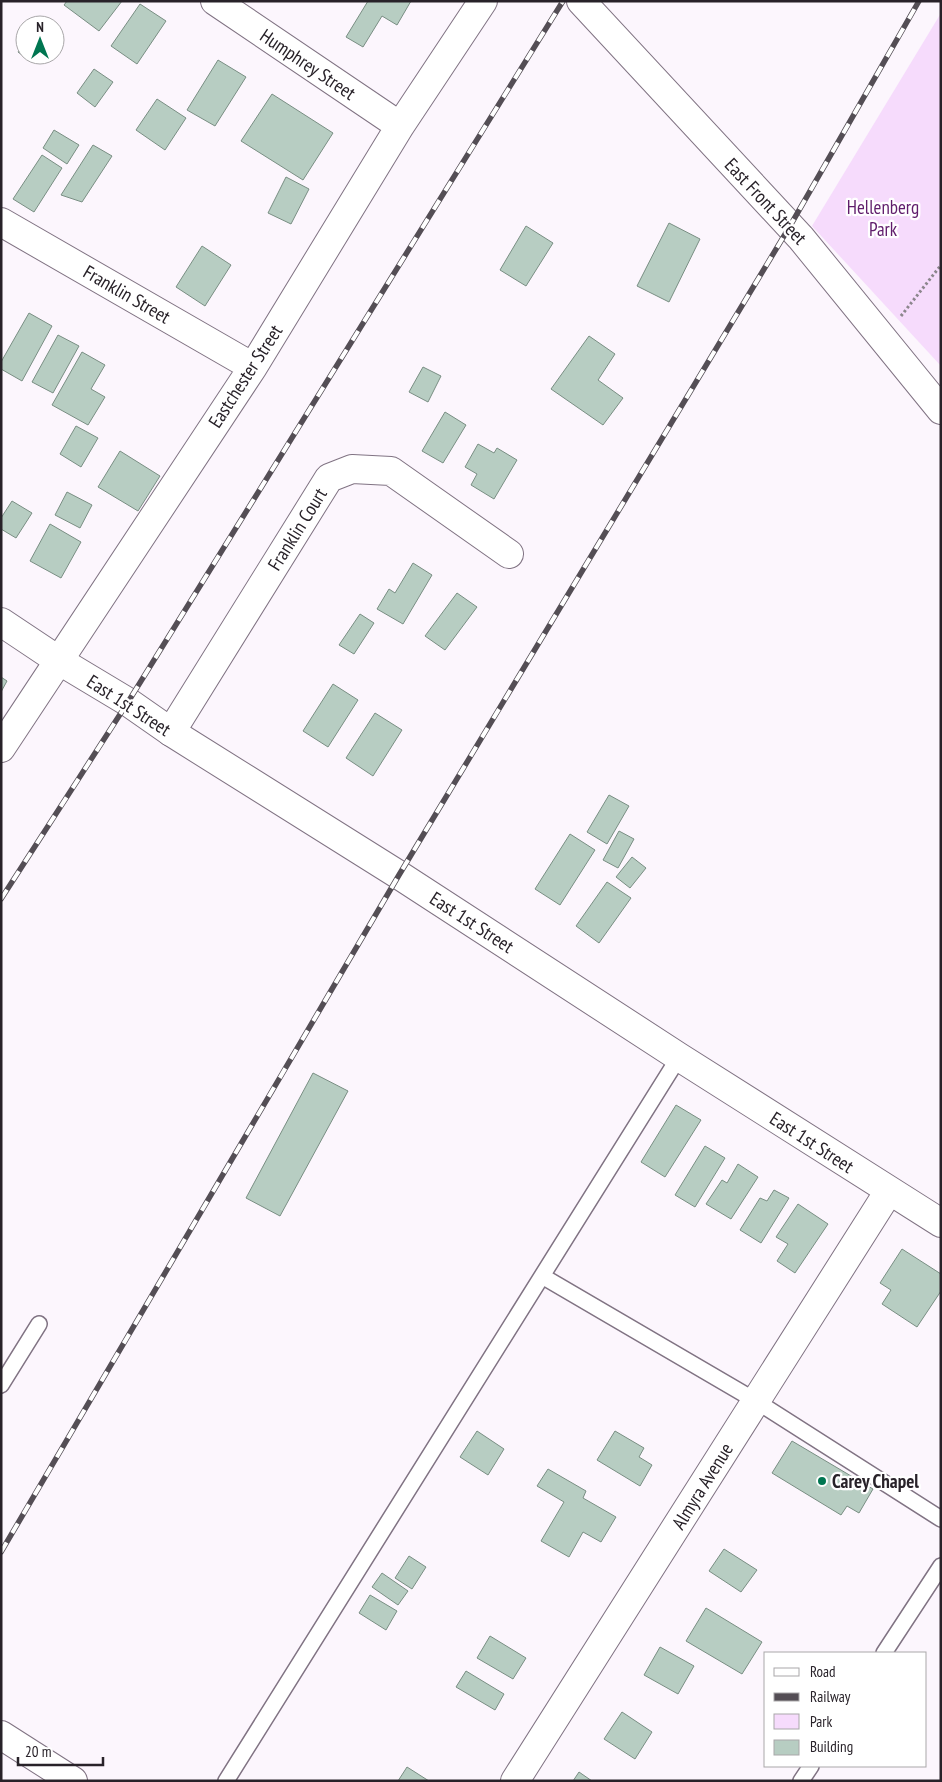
<svg xmlns="http://www.w3.org/2000/svg" width="942" height="1782" viewBox="0 0 942 1782" font-family="'PT Sans Narrow',sans-serif">
<style>
.green{fill:#f6dbfc}
.building{fill:#b7cdc2;stroke:#798e83}
.lines{fill:none;stroke-linecap:round;stroke-linejoin:round}
.lane-casing{stroke:#807383;stroke-width:18}
.street-casing{stroke:#807383;stroke-width:30}
.secondary-casing{stroke:#807383;stroke-width:30}
.path{stroke:#8c868d;stroke-width:3;stroke-dasharray:2.5 2.5;stroke-linecap:butt}
.lane{stroke:#fff;stroke-width:15}
.street{stroke:#fff;stroke-width:28}
.secondary{stroke:#fff;stroke-width:28}
.rail-casing{stroke:#544e55;stroke-width:5.5}
.rail{stroke:#fff;stroke-width:4;stroke-dasharray:11;stroke-linecap:butt}
.poi-dot{fill:#007651;stroke:#fff;stroke-width:2}
.labels{text-anchor:middle;stroke-width:4.5;stroke-linejoin:round;paint-order:stroke}
.street-label{font-size:19px;fill:#282229;stroke:#fff}
.park-label{font-size:19px;fill:#601d6c;stroke:#fff}
.poi-label{font-size:19px;font-weight:bold;fill:#282229;stroke:#fff;text-anchor:start}
</style>
<rect width="100%" height="100%" fill="#fcf6fd"/>
<path class="green" d="M941,13v353l-129,-140z"/>
<path class="building" d="M67,1h55l-23,30 -35,-26z
M368,1h43l-14,24 -15,-9 -19,31 -17,-10z
M140,4l26,17 -29,43 -26,-18z
M25,42v13h10l-5,6 -12,-9z
M218,60l28,17 -31,49 -28,-16z
M94,69l19,13 -18,25 -18,-14z
M272,94l61,39 -30,47 -62,-39z
M157,99l29,19 -21,32 -29,-20z
M54,130l25,15 -12,19 -24,-16z
M93,145l19,11 -30,46 -21,-7z
M42,155l20,13 -28,44 -21,-13z
M286,177l23,12 -18,35 -23,-11z
M669,223l31,16 -31,63 -32,-16z
M526,226l27,17 -27,43 -26,-16z
M202,246l29,19 -26,41 -29,-19z
M29,313l23,13 -30,55 -21,-12v-7z
M58,335l21,11 -26,47 -21,-11z
M589,336l26,18 -17,26 25,18 -20,27 -52,-36z
M82,352l23,13 -14,24 14,8 -17,28 -36,-20z
M423,367l18,9 -13,26 -19,-10z
M445,412l21,13 -23,38 -21,-12z
M76,426l22,12 -17,29 -21,-13z
M478,444l16,9 3,-5 20,12 -23,39 -23,-14 6,-11 -12,-7z
M120,451l40,25 -22,35 -40,-24z
M67,492l25,13 -12,23 -25,-13z
M12,501l20,12 -16,25 -15,-9v-11z
M50,524l31,18 -20,36 -31,-17z
M413,563l19,12 -29,49 -26,-15 12,-20 6,4z
M457,593l20,14 -32,43 -20,-14z
M360,614l14,9 -20,31 -15,-9z
M1,677l6,4 -6,11z
M333,684l25,16 -30,47 -25,-16z
M375,713l27,17 -29,46 -27,-18z
M609,795l20,11 -22,38 -20,-12z
M619,831l15,8 -16,29 -15,-8z
M570,834l25,16 -35,55 -25,-16z
M632,857l14,11 -16,20 -14,-11z
M607,882l24,16 -32,45 -23,-17z
M313,1073l35,18 -68,125 -34,-18z
M676,1105l25,15 -36,57 -24,-15z
M705,1146l20,12 -30,49 -20,-12z
M738,1164l20,13 -27,42 -25,-15 16,-24 5,3z
M774,1190l15,8 -28,45 -21,-13 20,-32 7,3z
M798,1204l30,20 -33,49 -18,-12 11,-17 -12,-7z
M902,1249l39,25v17l-24,36 -35,-23 9,-14 -11,-7z
M477,1431l27,18 -16,26 -28,-18z
M615,1431l29,17 -5,9 13,8 -12,21 -43,-26z
M792,1441l81,48 -14,24 -12,-7 -6,9 -69,-42z
M548,1469l38,22 -3,7 33,19 -15,25 -18,-10 -14,25 -28,-16 23,-39 -27,-16z
M724,1549l33,21 -16,22 -32,-21z
M409,1556l17,11 -14,22 -17,-11z
M382,1573l26,18 -10,14 -26,-18z
M370,1595l27,16 -11,19 -27,-17z
M706,1608l56,34 -20,32 -56,-33z
M490,1636l36,22 -13,21 -36,-21z
M660,1647l34,19 -16,28 -34,-19z
M466,1671l38,23 -9,16 -39,-23z
M622,1712l30,20 -17,27 -31,-20z
M407,1767l22,14h-31z
M579,1772l13,9h-19z"/>
<g class="lines">
<g class="lane-casing">
<path id="lane" d="M542,1276l214,125 185,118
M1,1385l38,-61
M884,1653l57,-87
M226,1781l453,-724
M801,1781l10,-15"/>
</g>
<g class="street-casing">
<path id="street" d="M215,1l185,125
M1,222l252,145
M171,732l158,-254 23,-9 39,2 118,83
M1,748l252,-381 147,-241 83,-125
M1,1735l72,46
M515,1781l374,-590"/>
</g>
<g class="secondary-casing">
<path id="secondary" d="M581,1l220,237 140,172
M1,622l57,38 70,42 43,30 228,143 280,182 262,166"/>
</g>
<path class="path" d="M901,316l40,-51"/>
<use href="#lane" class="lane"/>
<use href="#street" class="street"/>
<use href="#secondary" class="secondary"/>
<g class="rail-casing">
<path id="rail" d="M1,899l127,-197 435,-701
M1,1552l398,-677 391,-649 129,-225"/>
</g>
<use href="#rail" class="rail"/>
</g>
<circle class="poi-dot" cx="822" cy="1481" r="5"/>
<g class="labels">
<g class="street-label">
<text transform="translate(308 64) rotate(34)" y="7">Humphrey Street</text>
<text transform="translate(766 201) rotate(47)" y="7">East Front Street</text>
<text transform="translate(127 294) rotate(30)" y="7">Franklin Street</text>
<text transform="translate(245 376) rotate(-57)" y="7">Eastchester Street</text>
<text transform="translate(297 529) rotate(-58)" y="7">Franklin Court</text>
<text transform="translate(129 705) rotate(33)" y="7">East 1st Street</text>
<text transform="translate(472 922) rotate(33)" y="7">East 1st Street</text>
<text transform="translate(812 1142) rotate(33)" y="7">East 1st Street</text>
<text transform="translate(702 1486) rotate(-58)" y="7">Almyra Avenue</text>
</g>
<g class="park-label">
<text x="883" y="214">Hellenberg<tspan x="883" dy="22">Park</tspan></text>
</g>
<g class="poi-label">
<text x="832" y="1488">Carey Chapel</text>
</g>
</g>
<rect width="942" height="1782" fill="none" stroke="#282229" stroke-width="5"/>
<rect x="764" y="1652" width="162" height="115" fill="#ffffff" stroke="#a9a7a9"/>
<rect x="774" y="1668" width="25" height="8" fill="#ffffff" stroke="#a9a7a9"/>
<text x="810" y="1677" font-size="15" fill="#282229">Road</text>
<rect x="774" y="1693" width="25" height="8" fill="#544e55" stroke="#a9a7a9"/>
<text x="810" y="1702" font-size="15" fill="#282229">Railway</text>
<rect x="774" y="1714" width="25" height="15" fill="#f6dbfc" stroke="#a9a7a9"/>
<text x="810" y="1727" font-size="15" fill="#282229">Park</text>
<rect x="774" y="1740" width="25" height="15" fill="#b7cdc2" stroke="#a9a7a9"/>
<text x="810" y="1752" font-size="15" fill="#282229">Building</text>
<g transform="translate(40 40)"><circle r="24" fill="#ffffff" stroke="#a9a7a9"/>
<path d="M0-4L9 19L0 12L-9 19Z" fill="#007651"/>
<text y="-8" font-size="14" font-weight="bold" text-anchor="middle" fill="#282229">N</text>
</g>
<path d="M18 1757v8h85v-8" fill="none" stroke="#282229" stroke-width="2.5"/>
<text x="25" y="1757" font-size="15" fill="#282229" stroke="#ffffff" stroke-width="4" paint-order="stroke">20 m</text>
</svg>
